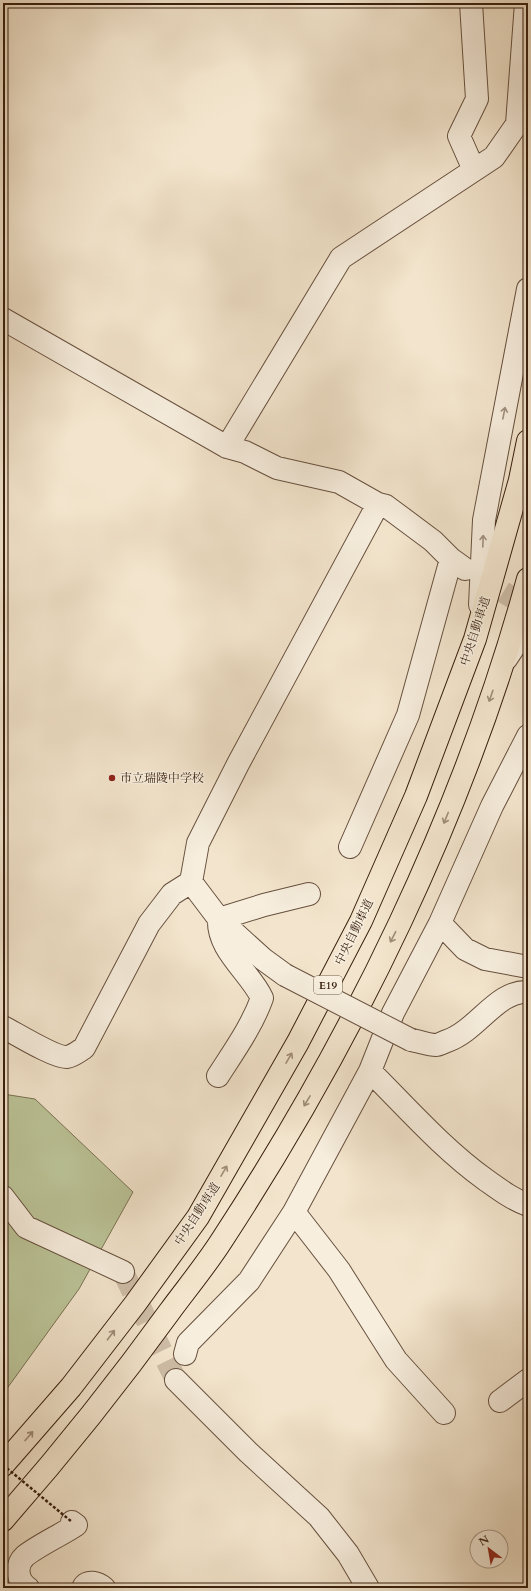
<svg xmlns="http://www.w3.org/2000/svg" width="531" height="1591" viewBox="0 0 531 1591" font-family="Cardo,'Noto Serif JP',serif">
<style>
.green{fill:#bbc498;stroke:#7a7253}
.lines{fill:none;stroke-linecap:round;stroke-linejoin:round}
.minor-tunnel{stroke:#cebda7;stroke-width:22;stroke-dasharray:22 11;stroke-linecap:butt}
.minor-casing{stroke:#67503e;stroke-width:24}
.highway-casing{stroke:#381f0e;stroke-width:24}
.minor{stroke:#f7eede;stroke-width:22}
.highway{stroke:#f3e5cd;stroke-width:22}
.minor-bridge-casing{stroke:#67503e;stroke-width:24;stroke-linecap:butt}
.path-bridge{stroke:#381f0e;stroke-width:2.5;stroke-dasharray:3 2;stroke-linecap:butt}
.minor-bridge{stroke:#f7eede;stroke-width:22}
.oneway{stroke:#a19180}
.oneway2{stroke:#9f8c77}
.poi-dot{fill:#8f2418;stroke:#f7eede;stroke-width:1.5}
.labels{text-anchor:middle;stroke-width:3;stroke-linejoin:round;paint-order:stroke}
.shield{fill:#f7eede;stroke:#715d4c;stroke-width:1}
.shield-label{font-size:11px;font-weight:bold;fill:#381f0e}
.street-label{font-size:12px;fill:#381f0e;stroke:#f7eede}
.poi-label{font-size:12px;fill:#381f0e;stroke:#f7eede;text-anchor:start}
</style>
<rect width="100%" height="100%" fill="#f3e5cd"/>
<filter id="stains"><feTurbulence type="fractalNoise" baseFrequency=".005" numOctaves="4"/><feColorMatrix values="0 0 0 0 .2 0 0 0 0 .09 0 0 0 0 .02 0 0 0 .5 -.17"/></filter>
<radialGradient id="worn" r=".72"><stop offset=".6" stop-color="#630" stop-opacity="0"/><stop offset="1" stop-color="#630" stop-opacity=".3"/></radialGradient>
<path class="green" d="M3,1094l32,5 98,93 -54,97 -76,105z"/>
<g class="lines">
<path class="minor-tunnel" d="M475,575l53,32
M123,1272l53,108"/>
<g class="minor-casing">
<path id="minor" d="M471,3l6,96 -18,37 15,34
M3,319l224,128
M378,504l8,2 47,35 18,18 14,10
M480,605l4,-85 44,-231
M506,659l22,-33
M350,847l58,-132 43,-156
M191,882l28,37 44,40 22,16
M440,923l52,-117 36,-70
M3,1027c12,6 52,31 64,30 6,-1 12,-6 17,-9l65,-124 23,-30 19,-12 7,-39 40,-79 140,-260 -39,-22 -62,-14 -32,-16 -18,-5 114,-189 153,-101 23,-33 9,-121
M411,1040c8,1 17,5 25,5 3,0 8,-3 11,-4 31,-11 50,-51 81,-49
M370,1071c38,38 73,78 116,109 14,10 26,19 42,25
M218,1076c16,-25 34,-50 44,-78 -12,-26 -45,-48 -43,-79l45,-14 45,-11
M3,1197l23,30 97,45
M294,1212l45,58 57,90 48,53
M185,1354l3,-11 61,-62 45,-69 76,-141 23,-58 47,-90 25,26 20,10 43,8
M176,1380l72,72 71,65 29,37 20,34
M500,1401l28,-21
M28,1588c-11,-7 -13,-23 -3,-32 14,-11 36,-21 51,-31l-4,-3
M83,1588c4,-9 15,-5 21,0"/>
</g>
<g class="highway-casing">
<path id="highway" d="M3,1465l68,-78 64,-83 63,-87 100,-175 63,-121 55,-125 59,-157 45,-159 8,-39
M3,1520c59,-67 115,-137 167,-209 17,-23 36,-46 52,-71 132,-202 242,-427 306,-661"/>
</g>
<use href="#minor" class="minor"/>
<use href="#highway" class="highway"/>
<g class="minor-bridge-casing">
<path id="minor-bridge" d="M285,975l126,65"/>
</g>
<path class="path-bridge" d="M3,1465l69,57"/>
<use href="#minor-bridge" class="minor-bridge"/>
</g>
<defs><path id="oneway-shaft" d="M-6 0H5M1.5-3L5.5 0L1.5 3" fill="none" stroke-width="1.6" stroke-linecap="round" stroke-linejoin="round"/></defs>
<g class="oneway">
<use href="#oneway-shaft" transform="translate(504 413) rotate(-79)"/>
<use href="#oneway-shaft" transform="translate(483 541) rotate(-88)"/>
</g>
<g class="oneway2">
<use href="#oneway-shaft" transform="translate(491 696) rotate(109)"/>
<use href="#oneway-shaft" transform="translate(446 818) rotate(112)"/>
<use href="#oneway-shaft" transform="translate(393 937) rotate(117)"/>
<use href="#oneway-shaft" transform="translate(289 1058) rotate(-60)"/>
<use href="#oneway-shaft" transform="translate(307 1101) rotate(121)"/>
<use href="#oneway-shaft" transform="translate(224 1171) rotate(-60)"/>
<use href="#oneway-shaft" transform="translate(111 1335) rotate(-53)"/>
<use href="#oneway-shaft" transform="translate(29 1436) rotate(-49)"/>
</g>
<circle class="poi-dot" cx="112" cy="778" r="4"/>
<g class="labels">
<rect class="shield" x="314" y="976" width="28" height="18" rx="3"/>
<g class="shield-label">
<text x="328" y="989">E19</text>
</g>
<g class="street-label">
<text transform="translate(475 631) rotate(-72)" y="4">中央自動車道</text>
<text transform="translate(354 932) rotate(-64)" y="4">中央自動車道</text>
<text transform="translate(197 1214) rotate(-57)" y="4">中央自動車道</text>
</g>
<g class="poi-label">
<text x="120" y="782">市立瑞陵中学校</text>
</g>
</g>
<rect width="531" height="1591" fill="none" stroke="#f3e5cd" stroke-width="16"/>
<rect x="4" y="4" width="523" height="1583" fill="none" stroke="#381f0e" stroke-width="2"/>
<rect x="8" y="8" width="515" height="1575" fill="none" stroke="#381f0e"/>
<g transform="translate(489 1549) rotate(329)"><circle r="19" fill="#f7eede" stroke="#ab9b8b"/>
<path d="M0-3L7 15L0 10L-7 15Z" fill="#8f2418"/>
<text y="-6" font-size="11" font-weight="bold" text-anchor="middle" fill="#381f0e">N</text>
</g>
<rect width="100%" height="100%" filter="url(#stains)"/>
<rect width="100%" height="100%" fill="url(#worn)"/>
</svg>
